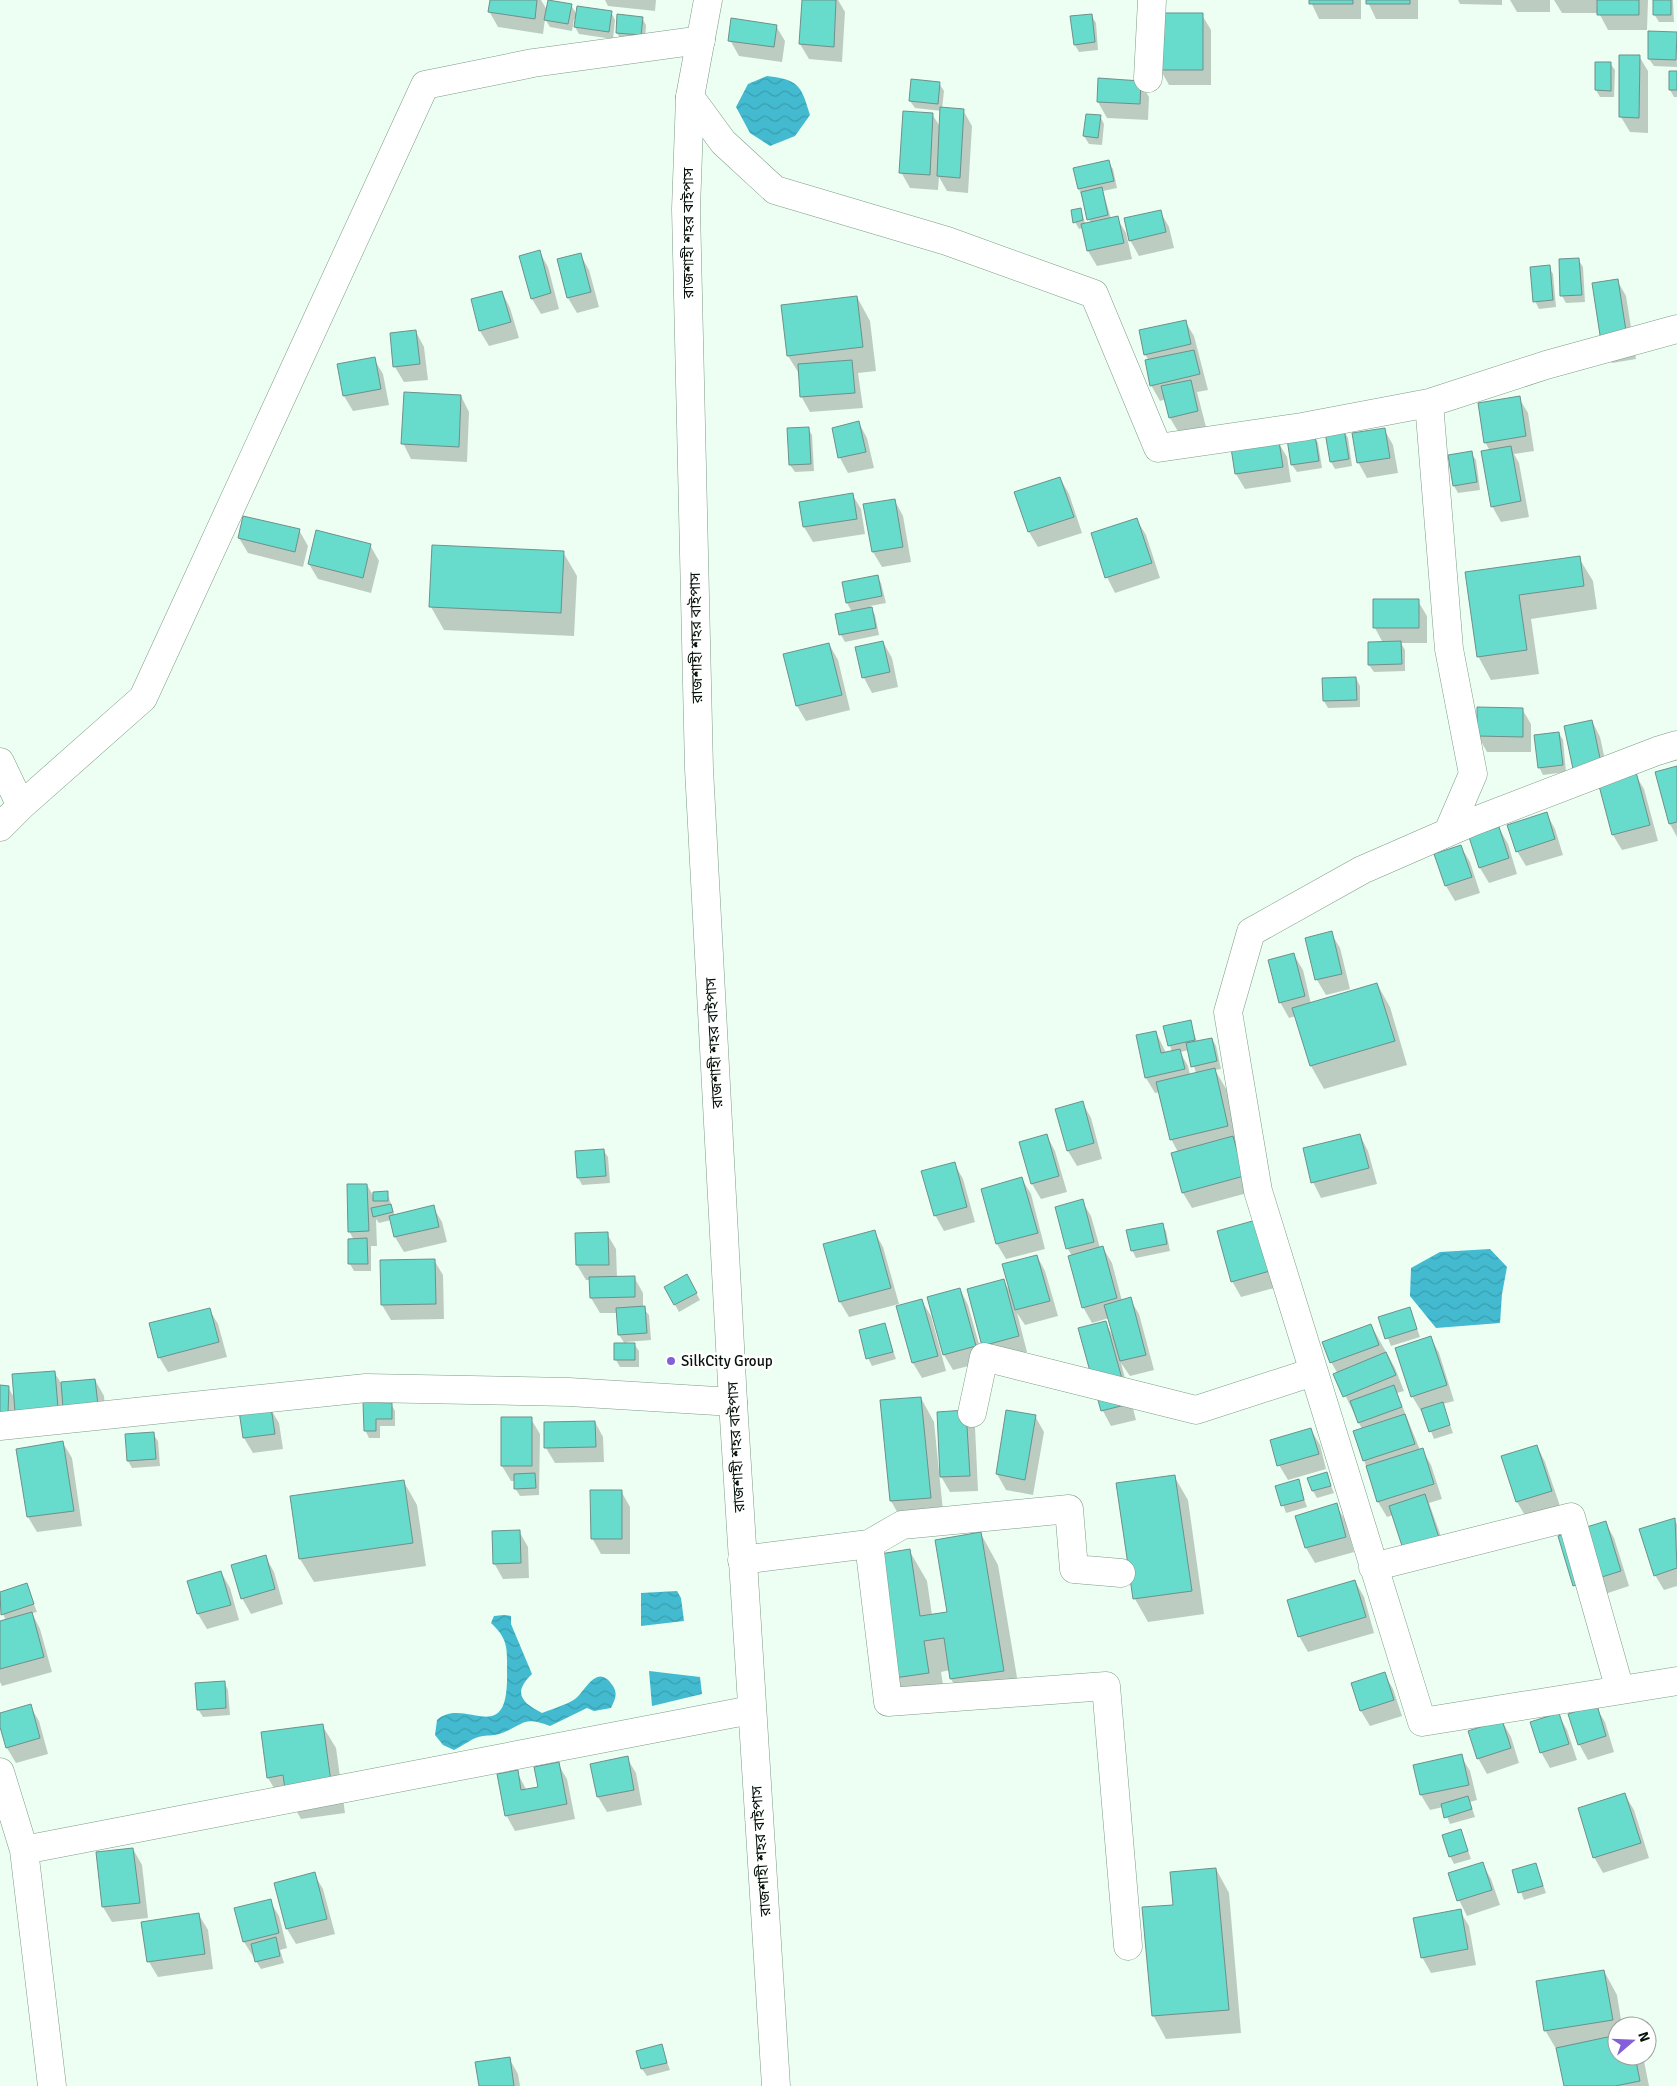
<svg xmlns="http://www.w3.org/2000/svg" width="1677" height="2086" viewBox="0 0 1677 2086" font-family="Signika,'Noto Sans Bengali',sans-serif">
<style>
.water{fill:url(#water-waves)}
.shadow{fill:#0003;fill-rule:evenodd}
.building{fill:#67dbcc;stroke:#6d918b}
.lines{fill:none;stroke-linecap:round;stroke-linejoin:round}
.minor-casing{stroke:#7e9b88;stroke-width:29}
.highway-casing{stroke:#7e9b88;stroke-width:29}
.minor{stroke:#fff;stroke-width:28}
.highway{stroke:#fff;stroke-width:28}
.poi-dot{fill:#835fd9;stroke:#fff;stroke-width:2}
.labels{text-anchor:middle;stroke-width:5;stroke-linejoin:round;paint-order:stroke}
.street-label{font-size:15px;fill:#07120b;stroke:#fff}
.poi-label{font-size:15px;fill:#07120b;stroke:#fff;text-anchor:start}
</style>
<defs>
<pattern id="water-waves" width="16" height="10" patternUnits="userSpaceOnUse" patternTransform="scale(1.25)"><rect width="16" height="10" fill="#43bacf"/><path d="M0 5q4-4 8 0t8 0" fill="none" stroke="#399fb0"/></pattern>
</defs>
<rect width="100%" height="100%" fill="#ecfff2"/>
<path class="water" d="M767,76c32,4 34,9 43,39l-15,21 -25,10 -20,-13 -14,-26 12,-23z
M1490,1249l17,18 -5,27 -2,29 -64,5 -26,-32 1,-28 29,-16z
M677,1591l4,7 3,23 -43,5v-33z
M504,1615l7,1v8l21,50c-20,19 -10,29 10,39 10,-4 24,-8 33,-14 10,-7 22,-38 38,-13 5,8 2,14 -2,22l-17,3 -7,-3 -37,18c-28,-10 -24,-2 -48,7 -7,3 -13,2 -19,3 -10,1 -20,10 -29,14l-11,-5 -8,-10 2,-15c28,-25 72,32 70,-48 0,-23 2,-32 -16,-49l3,-7z
M649,1671l51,6 2,17 -50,12z"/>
<path class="shadow" d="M491,0h50l6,10 24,-5 6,10 34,-3 4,8 -2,19 -34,-5 -4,-7 1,-8h-2l-2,12 -22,-4 -5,-8 -2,15 -45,-7 -9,-16z
M605,0h51l-1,11 -47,-5z
M803,0h35l7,12 -3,50 -33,-3 -9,-15z
M1310,0h51v19h-42z
M1367,0h51v19h-42z
M1458,0h44v5l-42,-1z
M1510,0h40v12h-33z
M1554,0h94l-1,30h-39l-9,-17h-37z
M1654,0h19l1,22h-15l-5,-8z
M1091,15l5,8 2,27 -19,2 -4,-7z
M1202,15l9,15v55h-42l-9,-16z
M642,18l4,7 -1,17 -24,-2 -4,-7z
M776,26l9,15 -3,21 -43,-6 -9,-16z
M1649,33h27l1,34 -23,-1 -5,-7z
M1639,56l9,15v62l-18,-1 -9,-15z
M1610,63l5,7 -1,27h-14l-4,-7z
M1677,73v24h-3l-4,-7z
M1099,80l41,2 9,15 -1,23 -41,-2 -9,-16z
M939,83l5,8 -2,18 21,1 9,16 -4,67 -21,-2 -8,-14 -1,13 -28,-2 -9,-16 31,-58 9,14 1,-17 -27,-3 -5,-7z
M1100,116l4,8 -2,21 -13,-1 -5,-8z
M1108,162l5,7 4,19 -14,3 8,28 6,-1 9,15 6,26 -35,7 -9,-15 -5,-23 -4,1 -4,-7 5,-13 6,16 5,-1 -12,-35z
M1160,211l9,16 5,21 -35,8 -9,-16z
M539,251l9,16 11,42 -18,5 -9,-15z
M580,254l9,16 10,37 -22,6 -9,-15z
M1578,259l5,8 2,35 -19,1 -4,-7z
M1549,267l4,7 3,33 -17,2 -4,-8z
M1617,280l9,16 10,63 -24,4 -9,-15z
M502,292l8,16 9,30 -30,8 -9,-15z
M857,297l13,24 6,50 -18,2 5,35 -53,4 -9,-16 -1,-21 -12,-19z
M1185,321l9,15 14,54 -11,2 9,35 -27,6 -9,-15 -4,-19 -6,2 -9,-16 -2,-24 -4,-7z
M416,332l8,15 4,33 -24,2 -9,-15 -3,-33z
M374,359l9,15 6,31 -36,6 -9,-15z
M461,396l8,16 -2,50 -56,-3 -8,-16z
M1519,398l9,15 6,38 -20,3 5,9 10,54 -28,5 -9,-16 -2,-55 -5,-9z
M859,423l8,15 7,30 -26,5 -8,-15 -7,-29z
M808,428l4,7 2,36 -19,1 -5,-7z
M1384,429l9,16 5,28 -31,5 -9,-16z
M1344,431l4,7 4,28 -17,3 -4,-7z
M1314,436l4,7 4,25 -25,4 -5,-7 -3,-25z
M1278,442l9,15 4,25 -46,7 -9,-15z
M1471,453l5,7 4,30 -22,3 -4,-7 -5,-30z
M1060,478l9,16 13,39 -44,14 -9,-15 -13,-39z
M852,494l9,15 4,25 -52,8 -9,-15 -4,-24z
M895,501l8,15 8,46 -29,5 -9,-15z
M1137,520l9,15 14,43 -45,15 -8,-16z
M299,530l9,16 -5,21 -55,-14 -9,-15z
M370,545l9,16 -8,32 -53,-14 -9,-15z
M563,552l14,24 -3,60 -130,-6 -13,-23z
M1579,558l14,23 4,28 -66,10 8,55 -48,6 -13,-24 -12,-83z
M877,576l4,7 5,20 -16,3 5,9 4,20 -34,7 -4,-7 11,-23 -5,-9z
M1418,601l9,15v27h-26l4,7v21l-31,1 -5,-7 14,-22 -8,-15z
M883,642l9,16 6,29 -26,6 -8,-15z
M829,644l9,16 12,50 -44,11 -9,-15z
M1356,678l4,8v21l-32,1 -4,-7z
M1522,709l9,15v28h-44l-9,-16z
M1592,721l8,16 9,41 -26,6z
M1559,733l4,7 3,32 -23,3 -4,-8z
M1677,768v69l-7,-13 -13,-51z
M1635,774l9,15 14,52 -36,9 -9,-15z
M1546,813l9,16 8,26 -37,11 -9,-15z
M1499,828l9,16 9,30 -28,9 -9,-15 -10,-30z
M1461,847l9,15 10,31 -25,8 -9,-15 -10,-31z
M1331,933l9,15 10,41 -24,6 -9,-15 -11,-41z
M1294,955l9,15 8,34 66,-20 13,23 17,58 -83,24 -13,-23 -15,-50 -7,2 -9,-16z
M1190,1021l7,21 15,-3 4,7 5,23 -6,1 13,22 23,100 -59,16 -9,-15 -11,-39 6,-2 -7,-13 -11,-47 -5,1 -9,-15 10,-46 10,21 6,-1 -8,-25zM1189,1050l7,23 -6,2 -2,-9 -8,-14z
M1082,1102l9,16 11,41 -25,7 -9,-15z
M1360,1135l8,16 9,33 -56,14 -8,-16z
M1047,1136l8,15 12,41 -26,7 -9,-15 -11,-41z
M603,1150l5,7 2,26 -28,2 -4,-8z
M954,1163l9,16 12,43 -31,9 -9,-16z
M1022,1179l9,15 14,55 -39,10 -9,-15 -15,-55z
M367,1185l8,14 12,-7 8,24 38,-9 9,15 5,20 -43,10 -9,-15 -4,-17 -12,3 -3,-4 1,27h-6v25h-17l-4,-7 4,-24 -5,-9z
M1082,1201l9,15 9,32h3l9,15 10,38 8,-2 9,15 15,56 -24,6 -9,-13 15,57 -25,6 -8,-15 -23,-82 25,-7 8,14 -4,-18 -17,5 -9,-16 -11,-51 -4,-7z
M1255,1221l23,66 -37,10 -9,-16z
M1162,1224l4,7 4,20 -34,7 -4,-8z
M874,1231l9,16 16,57 -50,13 -9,-15 -16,-57z
M607,1234l9,15 1,29 17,-1 9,16v15l6,7 2,25 -25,2 1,2h7l5,7v16h-19l-4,-7 9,-16 -6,-9 -1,-22h-18l-9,-15 -1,-18h-4l-9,-15z
M1037,1256l8,15 13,45 -33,9 -8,-12 10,39 -35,9 -9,-15 20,-66 7,11z
M434,1260l9,15 1,44 -53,1 -9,-15 -1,-44z
M687,1276l13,24 -21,12 -14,-25z
M960,1289l8,16 16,57 -31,8 -9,-15z
M922,1301l9,15 15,55 -24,7 -9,-15z
M1410,1308l10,29 -29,9 -11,-28z
M209,1309l9,15 9,33 -59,15 -9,-15z
M884,1324l12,35 -24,7 -4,-8z
M1371,1325l24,43 9,23 -7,2 23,57 2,-1 9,16 11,34 -13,4 19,53 -55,-41 -6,2 -9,-15 -14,-42 -2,-31 -27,-54 3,-1 -7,-12z
M1431,1338l8,15 15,48 -11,3 10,29 -19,6 -11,-28h-2l-9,-15z
M54,1372l7,11 34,-3 9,16 2,24 -106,8v-41h8l7,12z
M921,1398l13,24 10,99 -40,3 -13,-23z
M365,1404h26l4,7v15h-15v12h-11l-4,-8z
M270,1408l9,15 4,26 -30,4 -9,-15z
M1007,1411l28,5 9,16 -11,63 -27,-5 -9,-16z
M966,1412l9,15 3,64 -28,1 -11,-19z
M531,1419l9,15 -1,61 -19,1 -5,-8v-7h-4l-9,-15z
M595,1422l8,15 1,25 -49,1 -9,-15z
M1311,1430l9,15 6,24 -38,11 -9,-15z
M153,1434l5,7 2,25 -28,2 -4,-7z
M63,1443l9,15 10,68 -45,6 -9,-15 -10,-67z
M1537,1446l8,16 15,44 -34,11 -9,-15 -14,-45z
M1326,1474l8,19 -17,5 -4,-7z
M1174,1476l14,24 16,114 -56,8 -13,-23 -17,-115z
M1298,1481l9,26 -21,6 -9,-26z
M404,1482l13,23 9,61 -112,16 -14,-23z
M621,1491l9,16v47h-29l-9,-16z
M1336,1505l9,15 9,32 -39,11 -9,-15 -9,-32z
M1674,1519l3,5v62l-13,4 -9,-15z
M1605,1522l9,16 15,48 -45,15 -9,-16z
M519,1531l9,16 1,31 -26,1 -9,-16z
M981,1534l17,31 23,136 -52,9 -18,-31 -1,-9 -9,2 5,32 -32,5 -18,-31 13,-128 18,31 5,34 16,-2z
M265,1556l9,16 9,32 -32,10 -9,-16z
M221,1572l9,16 9,32 -32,9 -9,-15 -9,-32z
M1355,1581l9,16 10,36 -66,19 -9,-16z
M26,1584l11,28 -5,1 8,16 12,43 -50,14 -2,-4v-60l6,-2 -6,-12v-15z
M1384,1673l9,16 9,27 -32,10 -9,-15z
M224,1682l4,8 2,25 -27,2 -5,-8z
M30,1706l9,15 9,33 -32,9 -9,-15 -7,-33z
M1596,1707l9,15 9,30 -26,8 -9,-16z
M1558,1714l9,16 10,30 -27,8 -9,-16z
M1502,1721l9,16 8,26 -32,11 -9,-16z
M322,1725l14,23 9,65 -44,6 -11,-19 -8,1 -14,-23z
M1461,1756l9,15 7,29 -7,2 5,15 -25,7 -7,-17 -13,3 -9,-15z
M627,1758l9,15 6,32 -35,7 -9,-15z
M558,1764l9,15 8,40 -60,12 -9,-16 11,-43 10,19 13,-3z
M1625,1795l9,15 15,48 -46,15 -9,-16z
M1461,1830l10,29 -17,5 -4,-8z
M133,1849l9,16 6,53 -36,4 -9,-15 -6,-54z
M1482,1863l9,16 9,26 -33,11 -8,-16z
M1536,1865l10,28 -22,7 -11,-29z
M1216,1869l13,24 12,140 -75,6 -13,-24 21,-109z
M314,1874l9,15 12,45 -39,10 -9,-15 -12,-45z
M270,1901l9,15 8,32 -7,2 4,13 -23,6 -17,-27 -8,-33z
M1460,1911l9,15 7,39 -45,8 -9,-16z
M199,1915l9,15 5,39 -55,8 -9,-15z
M1604,1971l13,24 5,31h-5v30h26l6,30h-83l-7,-32 -14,-24z
M661,2046l9,24 -23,6 -5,-7z
M509,2058l9,16 2,12h-40z"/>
<path class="building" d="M490,0h47l-2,19 -47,-7z
M548,0l24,4 -4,20 -24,-4z
M802,0h34l-2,47 -35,-3z
M1309,0h44v4h-44z
M1366,0h44v4h-44z
M1597,0h42v15h-42z
M1653,0h18v15h-18z
M577,6l35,5 -3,21 -35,-5z
M1159,13h44v57h-45z
M617,14l26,3 -2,18 -25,-2z
M1092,14l3,28 -21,3 -4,-29z
M731,18l46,7 -3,22 -46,-6z
M1648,31l29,1 -1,28 -28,-1z
M1619,55h21l-1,63 -20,-1z
M1595,62h16v29l-16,-1z
M1669,71h8v19h-8z
M1098,78l43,3 -1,23 -43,-2z
M911,79l29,3 -2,22 -29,-3z
M940,107l24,2 -4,69 -23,-2z
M903,111l30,2 -3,62 -31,-2z
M1086,114l15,1 -3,23 -15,-2z
M1109,160l5,21 -36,8 -5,-21z
M1102,187l6,28 -21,5 -6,-28z
M1081,208l2,12 -10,3 -2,-13z
M1161,210l5,22 -37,9 -5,-23z
M1118,216l6,27 -37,8 -6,-27z
M540,250l11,43 -20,6 -12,-43z
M581,253l10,39 -24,6 -10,-39z
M1579,258l3,37 -22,1 -1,-37z
M1550,265l3,35 -20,2 -3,-35z
M1618,279l10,65 -26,4 -10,-65z
M502,291l9,31 -32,9 -8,-32z
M857,296l6,51 -76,9 -6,-51z
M1186,320l5,24 -47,11 -5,-25z
M416,330l4,34 -27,3 -3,-34z
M1194,350l6,24 -50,12 -5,-26z
M375,357l6,32 -38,7 -6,-32z
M852,360l3,33 -55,4 -2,-33z
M1191,380l7,31 -29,7 -8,-32z
M404,392l57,3 -2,52 -58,-3z
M1520,396l6,40 -42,7 -6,-40z
M859,421l7,31 -28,6 -6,-30z
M809,427l2,37 -22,1 -2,-37z
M1385,428l5,30 -33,5 -5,-30z
M1344,429l5,30 -19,3 -5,-30z
M1315,435l4,26 -28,4 -4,-26z
M1279,441l4,26 -48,7 -4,-26z
M1511,446l10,55 -30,6 -10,-56z
M1472,451l5,31 -24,4 -5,-31z
M1060,477l14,40 -46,15 -14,-40z
M853,493l4,26 -54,8 -4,-25z
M895,499l8,48 -31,5 -9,-48z
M243,516l57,13 -5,23 -57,-14z
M1137,518l15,45 -47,15 -14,-45z
M316,530l55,14 -8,34 -55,-14z
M432,545l132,6 -3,62 -132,-6z
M1580,556l4,30 -65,9 8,55 -50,7 -12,-85z
M878,575l4,21 -36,7 -4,-21z
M1373,599h46v29h-46z
M872,607l4,21 -37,7 -4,-21z
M883,641l7,31 -28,6 -7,-31z
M1401,641l1,23 -34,1v-23z
M829,643l13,52 -46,11 -13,-52z
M1356,677l1,23 -34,1 -1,-23z
M1477,707l46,1v29l-46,-1z
M1592,720l9,43 -28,6 -9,-43z
M1559,732l4,33 -25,3 -4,-33z
M1677,766v56l-8,2 -14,-52z
M1636,772l14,53 -38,10 -14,-53z
M1547,812l8,27 -39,13 -9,-27z
M1499,827l10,31 -30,10 -10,-31z
M1461,845l11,32 -27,9 -11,-32z
M1332,931l10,43 -27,6 -10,-42z
M1294,953l11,43 -26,7 -11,-43z
M1377,983l18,58 -85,25 -18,-58z
M1191,1020l4,20 -27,6 -5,-20z
M1156,1031l5,22 19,-4 5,20 -40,9 -9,-43z
M1212,1038l5,23 -26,6 -5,-24z
M1215,1068l13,58 -58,14 -14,-58z
M1083,1101l11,42 -27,8 -12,-42z
M1047,1134l12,42 -28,8 -12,-42z
M1360,1134l9,34 -58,15 -8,-35z
M1233,1136l11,40 -62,17 -11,-40z
M604,1149l2,27 -29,2 -2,-27z
M955,1162l12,45 -33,9 -13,-45z
M1022,1177l16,56 -42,11 -15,-55z
M347,1184h20l2,47 -21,1z
M388,1191v10h-15v-9z
M1083,1199l11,43 -28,7 -11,-42z
M391,1204l2,8 -20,5 -2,-9z
M434,1205l5,22 -45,10 -5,-21z
M1256,1220l14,51 -39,11 -14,-51z
M1163,1223l4,21 -36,7 -5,-21z
M875,1230l16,58 -52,14 -16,-58z
M608,1232l1,33h-33l-1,-32z
M367,1238l1,26h-20v-25z
M1103,1246l14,52 -35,10 -14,-52z
M1037,1255l13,46 -35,9 -13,-46z
M435,1259l1,45 -55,1 -1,-45z
M687,1274l10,19 -23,12 -10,-18z
M635,1276v21l-45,1 -1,-21z
M1004,1279l15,57 -37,10 -15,-57z
M960,1288l16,58 -33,9 -16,-58z
M1131,1297l15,58 -26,6 -16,-56z
M922,1299l16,57 -26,7 -16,-57z
M645,1306l2,27 -29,2 -2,-27z
M1410,1307l7,22 -32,10 -7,-22z
M210,1308l9,34 -61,16 -9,-35z
M1106,1321l23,83 -28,7 -23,-83z
M885,1323l8,29 -27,7 -7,-29z
M1371,1324l8,21 -49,18 -8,-21z
M1431,1336l16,49 -36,12 -16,-49z
M614,1343h21v17h-21z
M1386,1352l10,23 -53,22 -10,-23z
M55,1371l3,37 -43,4 -3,-38z
M95,1379l3,26 -35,3 -2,-26z
M0,1385l9,1 -1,28 -8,-1z
M1394,1385l8,22 -44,16 -8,-22z
M921,1397l10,101 -41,3 -10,-101z
M363,1402l29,1v16h-16v12h-12z
M1443,1402l7,23 -21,7 -8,-23z
M271,1407l4,27 -32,4 -4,-27z
M966,1410l4,66 -30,1 -3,-65z
M1006,1410l30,5 -11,65 -29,-6z
M1405,1414l10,30 -52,17 -10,-30z
M501,1417h31v49h-31z
M595,1421l1,26 -52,1v-26z
M1311,1428l8,26 -42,12 -7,-26z
M154,1432l2,27 -29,2 -2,-27z
M63,1441l11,70 -47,6 -11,-68z
M1537,1445l15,46 -36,11 -15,-46z
M1423,1448l11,36 -57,18 -11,-36z
M1327,1472l4,14 -19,5 -5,-13z
M535,1473l1,15 -22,1v-15z
M1175,1475l17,116 -59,8 -17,-116z
M1299,1479l5,21 -23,6 -6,-20z
M404,1480l9,63 -114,16 -9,-63z
M590,1490h32v49h-31z
M1425,1494l15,47 -36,11 -15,-46z
M1337,1503l9,34 -41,11 -10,-32z
M1675,1518l2,50 -23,8 -15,-47z
M1606,1521l15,50 -48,15 -15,-50z
M520,1530l1,33 -28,1 -1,-33z
M981,1532l23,139 -54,8 -6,-41 -20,3 5,32 -35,5 -20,-123 36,-6 10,67 27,-4 -12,-72z
M266,1555l9,34 -34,10 -10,-34z
M221,1571l10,34 -34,9 -10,-33z
M1355,1580l11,37 -68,20 -11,-37z
M27,1583l7,21 -33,11 -1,-23z
M32,1612l12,45 -44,12v-48z
M1385,1672l9,28 -34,11 -9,-28z
M225,1681l1,27 -29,2 -2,-27z
M31,1704l9,34 -34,10 -6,-21v-14z
M1597,1705l9,31 -28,9 -10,-31z
M1559,1713l10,31 -29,9 -10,-31z
M1502,1720l9,28 -34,11 -9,-28z
M323,1724l9,65 -46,7 -3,-21 -16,3 -6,-46z
M1462,1754l7,31 -49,10 -7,-30z
M628,1756l6,34 -37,7 -7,-33z
M559,1762l8,42 -62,12 -8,-42 21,-4 3,20 17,-3 -4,-20z
M1625,1793l16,50 -48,15 -15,-50z
M1468,1796l4,13 -28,9 -3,-14z
M1461,1829l7,22 -19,6 -7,-22z
M133,1848l7,55 -38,4 -6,-55z
M1483,1862l9,28 -35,11 -9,-28z
M1536,1863l7,23 -25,7 -6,-23z
M1216,1868l13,142 -77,6 -10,-109 31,-2 -3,-33z
M315,1872l12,47 -41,10 -12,-46z
M271,1899l8,34 -36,9 -9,-34z
M1461,1909l7,40 -47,9 -8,-40z
M199,1913l6,41 -58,8 -6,-40z
M276,1937l4,19 -25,6 -4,-18z
M1604,1970l9,50 -69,11 -8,-50z
M1617,2035v21h18l5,25 -25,5h-51l-8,-38z
M662,2044l5,19 -26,6 -5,-18z
M510,2057l4,29h-35l-4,-24z"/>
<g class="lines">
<g class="minor-casing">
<path id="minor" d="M1148,78l4,-78
M690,97l33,45 52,48 172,51 147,53 64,154 144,-21 127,-24 117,-38 131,-36
M1429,403l20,246 24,125 -25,58
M1677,745l-20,6 -185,71 -110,48 -111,62 -23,80 30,179 164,531 255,-41
M0,762l21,44 -21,21
M21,806l122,-108 282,-613 108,-22 168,-23
M972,1413l12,-56 212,53 117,-38
M0,1426l366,-38 203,4 164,10
M869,1544l33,-19 167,-16 5,60 47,4
M742,1560l127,-16 19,158 218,-16 22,260
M1373,1567l198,-50 49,173
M0,1772l24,78 28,236
M24,1850l727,-140"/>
</g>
<g class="highway-casing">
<path id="highway" d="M708,0l-18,97 -4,112 13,560 34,633 43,684"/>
</g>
<use href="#minor" class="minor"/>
<use href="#highway" class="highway"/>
</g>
<circle class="poi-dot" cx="671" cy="1361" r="5"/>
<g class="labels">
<g class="street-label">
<text transform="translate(688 233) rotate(-90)" y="5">রাজশাহী শহর বাইপাস</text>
<text transform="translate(696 638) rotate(-91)" y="5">রাজশাহী শহর বাইপাস</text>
<text transform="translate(714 1043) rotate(-93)" y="5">রাজশাহী শহর বাইপাস</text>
<text transform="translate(736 1447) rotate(-93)" y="5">রাজশাহী শহর বাইপাস</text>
<text transform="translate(761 1851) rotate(-94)" y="5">রাজশাহী শহর বাইপাস</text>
</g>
<g class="poi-label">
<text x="681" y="1366">SilkCity Group</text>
</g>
</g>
<g transform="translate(1632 2041) rotate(71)"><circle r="24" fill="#ffffff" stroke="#9ca09d"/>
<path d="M0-4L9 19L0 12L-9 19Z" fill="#835fd9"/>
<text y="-8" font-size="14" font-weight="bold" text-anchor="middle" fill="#07120b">N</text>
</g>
</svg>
